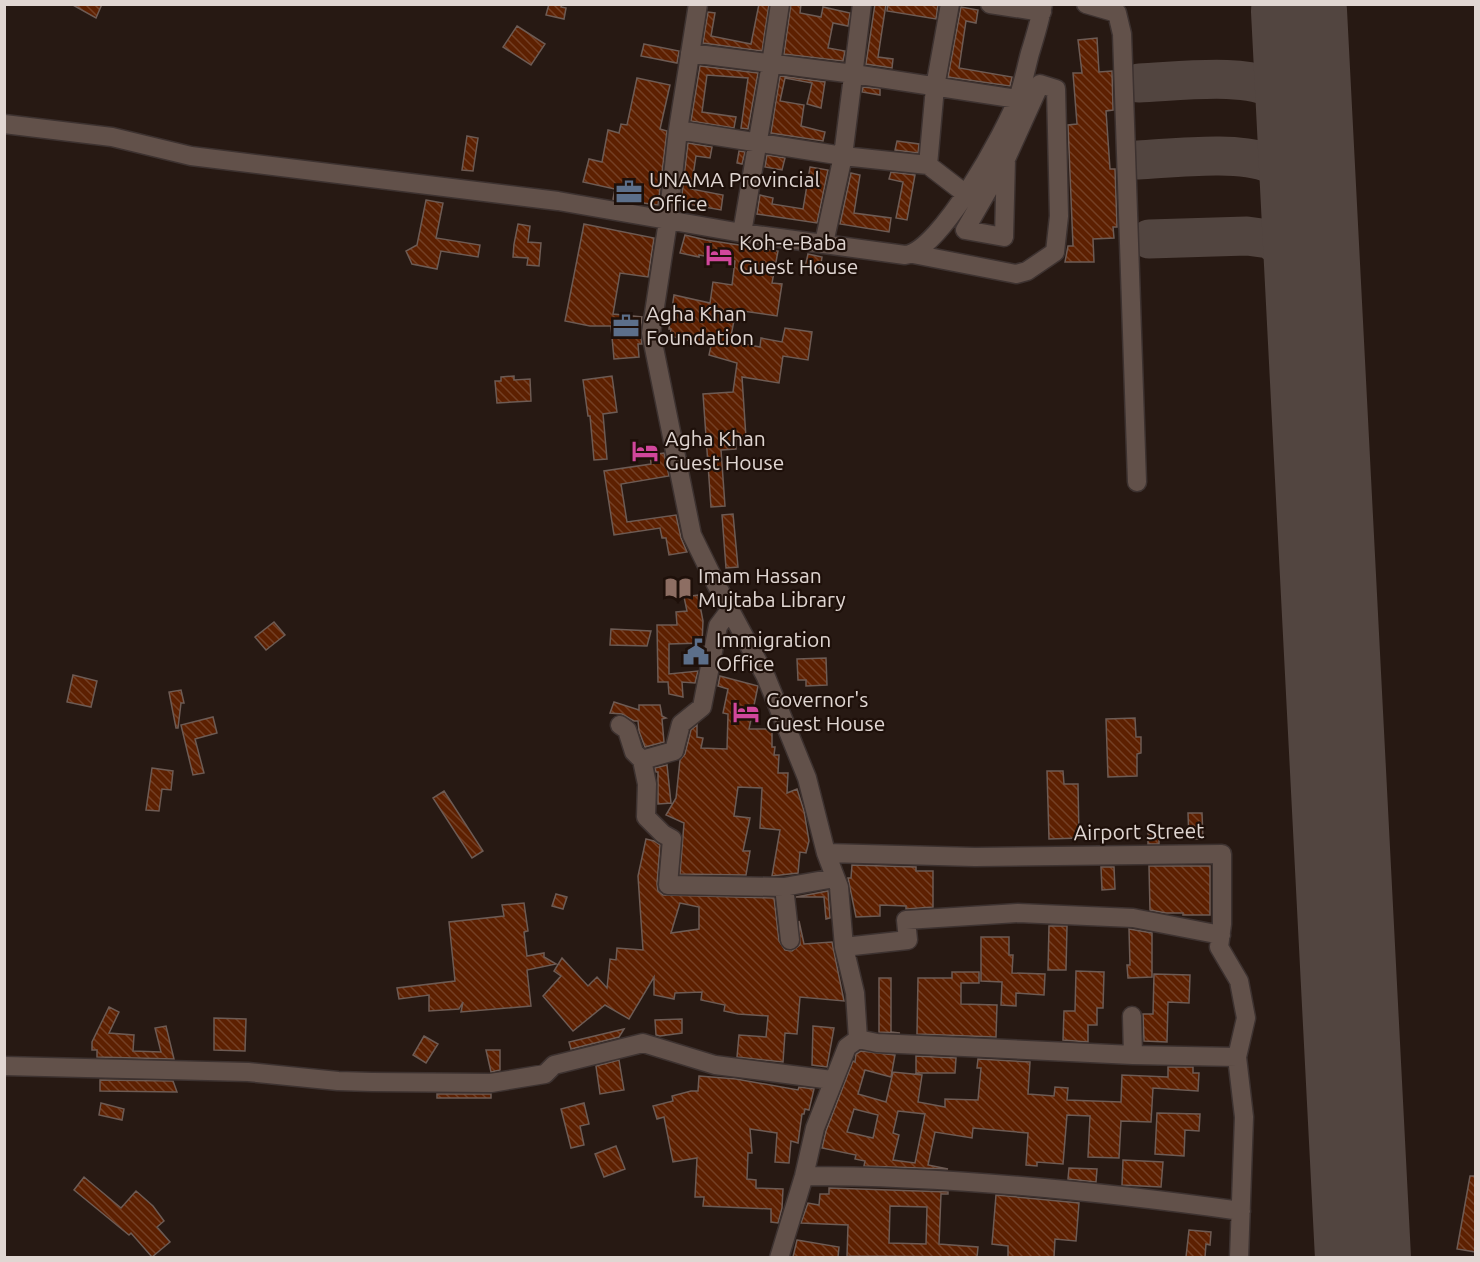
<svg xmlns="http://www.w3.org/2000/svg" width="1480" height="1262" viewBox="0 0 1480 1262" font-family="Ubuntu,sans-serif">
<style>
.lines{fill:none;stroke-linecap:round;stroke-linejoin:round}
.taxiway{stroke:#524540;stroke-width:39}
.runway{stroke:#524540;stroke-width:96}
.building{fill:url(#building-back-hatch);stroke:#6d5b54;stroke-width:1.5;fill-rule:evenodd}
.minor-casing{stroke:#3d3230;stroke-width:21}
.minor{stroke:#62514a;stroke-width:18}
.labels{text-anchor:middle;stroke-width:4.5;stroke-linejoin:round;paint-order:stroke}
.poi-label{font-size:21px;fill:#e0d6d2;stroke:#1e100a;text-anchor:start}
.street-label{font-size:21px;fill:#e0d6d2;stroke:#1e100a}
</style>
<defs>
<pattern id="building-back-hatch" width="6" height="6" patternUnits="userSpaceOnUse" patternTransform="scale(1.5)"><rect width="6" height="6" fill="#5d2001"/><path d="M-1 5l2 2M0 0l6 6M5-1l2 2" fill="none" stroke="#744025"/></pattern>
</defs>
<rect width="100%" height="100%" fill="#271913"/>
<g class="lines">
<path class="taxiway" d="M1139,83c35,-1 111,-12 139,9 14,11 20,28 28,43
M1138,160c38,-2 100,-10 134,4 18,8 28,29 37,45
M1149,239l98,-3 22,3 29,20 15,28"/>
<path class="runway" d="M1299,11l64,1247"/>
</g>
<path class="building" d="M71,4h31l-6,14z
M549,4h13l-1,3 5,1 -2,11 -18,-4z
M759,4h10l-7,47 -59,-8 5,-31 7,1 -4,23 40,8z
M791,4h10l-1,9 21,4 2,-10 27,6 -2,13 -15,-3 -5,25 17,3 -2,10 -59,-7z
M875,4h11l-8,53 15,2 -1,9 -26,-4z
M888,4h50l-2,15 -49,-8z
M961,7l17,3 -2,13 -10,-2 -7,47 53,9 -2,9 -62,-9z
M517,26l28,18 -14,21 -28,-18z
M1097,38l2,34 13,-1 1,39 -7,1 4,58h5l2,58h-4l1,11 -21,1 1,23h-29l3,-16h5l-5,-121 9,-1 -4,-51h9l-4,-33z
M644,44l35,7 -2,12 -36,-7z
M700,66l58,7 -10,56 -7,-1 7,-50 -41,-3 -5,37 34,5 -2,11 -43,-7z
M780,76l45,6 -4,26 -14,-4 5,-21 -27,-5 -5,23 24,4 -3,21 24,6 -2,9 -52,-8z
M637,78l33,7 -10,44 7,2 -9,74 -45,-6 2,-10 -32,-7 6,-23 13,3 6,-32 11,3 2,-9 6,1z
M863,87l17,2v6l-18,-3z
M467,136l11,2 -5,33 -11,-1z
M897,141l22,3 -1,9 -23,-3z
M688,143l24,4 -2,11 -14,-2 -5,33 32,6 -2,15 -40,-7z
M739,151l6,1 -3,12 -5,-1z
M767,155l18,3 -3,12 -17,-3z
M810,167l18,3 -11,53 -60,-9 3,-19 13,3 -1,6 31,5z
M891,172l24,3 -8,45 -11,-2 7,-36 -14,-3z
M851,173l9,2 -6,38 37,5 -2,14 -49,-8z
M426,200l17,3 -7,35 44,7 -2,12 -37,-6 -4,18 -25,-5 -6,-13 11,-6z
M518,224l12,2 -2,16 13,1 -2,23 -12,-1 1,-7 -15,-1 1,-13z
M584,224l70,14 -6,39 -28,-4 -7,41 29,3 -2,15 2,12h-4l1,13 -25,2 -3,-33h-21l-25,-5z
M685,235l21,5 72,11 -6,32 10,1 -5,32 -41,-6 -6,31 30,6 1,-9 21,4 3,-14 27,4 -4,28 -25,-4 -4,27 -37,-6 4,61 -10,1v10l-15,1 4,56 -14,1 -8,-113 30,-2 4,-29 -28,-8 2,-9 -41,-10 1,-7h-2l5,-34 36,8 3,-21 19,3 3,-24 -36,-6v2l-19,-4z
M808,254l14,3 -2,12 -15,-2z
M514,376v4l16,-1 1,22 -34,2 -2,-22h6v-4z
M612,376l5,36 -14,2 4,45 -13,1 -4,-44h-2l-5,-36z
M664,453l5,23 -48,8 6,38 49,-7 5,23 6,14 -18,3 -3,-17h-4l-2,-10 -46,7 -10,-64 47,-7 -1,-9z
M733,514l5,53 -12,1 -4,-53z
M698,595l5,26 -1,22 -33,1v30l29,-3 -3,12 -13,-1 1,15 -14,-3 -1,-12h-10l-1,-57h20l-1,-13 11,-1 -3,-14z
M274,622l11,13 -19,15 -11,-13z
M611,629l40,2 -4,15 -37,-1z
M826,658l1,27 -21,1v-6h-8l-1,-21z
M73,675l24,6 -6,26 -24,-5z
M720,676l38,10 -9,43h23v18h3l-1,8h5l-1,18h10l-1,20 10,-4 7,22 5,30 -3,12 -6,-1 -2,21 -26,3 8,-46 -20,-2 2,-40 -24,-1 -4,29 16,2 -7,33h7l-4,24 -66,-1 4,-51 -18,-8 10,-17 4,-38 5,-6 6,-24 6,-5v12l6,1 -2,10 26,1 1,-35 -5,-1 5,-24 -10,-3z
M181,690l3,13h-3l-3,25h-2l-7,-36z
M614,702l25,8v-5h21l2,11 4,2 -4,1 2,23 -19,5 -6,-16 -1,-10h-4l-12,-7 -12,-1z
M213,717l4,16 -22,6 9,34 -11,2 -12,-50z
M1135,718l1,19h5v16l-4,1v22l-29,1 -2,-58z
M667,765l4,38 -13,1v-32h-2l-1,-4z
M152,768l21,3 -2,19 -9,-1 -3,22 -13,-1z
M1047,771h16l1,13h14l1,54 -30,1z
M444,791l39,60 -11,7 -39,-60z
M1188,813h14l1,26h-14z
M1159,832v12h-11v-11z
M646,839l8,2 6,4 -3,39 1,7 5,4 111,3 5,43 6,9 7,1 8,-6 -1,-24 5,23 28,-2 12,59 -44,-4 -3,37 -12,-1 -2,29 -46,-5 2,-22 27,2 2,-21 -30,-2 -14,-3 1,-6 -24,-5 1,-8 -27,1 -1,6 -20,-4v-18l-25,42 -24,-14 -32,26 -30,-35 18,-20 -7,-5 8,-13 26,28 9,-9 10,11 3,-29 6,1 1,-12 26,2 -5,-74zM680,903l19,4v22l-28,4z
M852,865l64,2v4h17v36l-27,2v-3l-26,-1v11l-24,1 -8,-39h3z
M1149,866h61v49h-27v-2h-17l-16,-3z
M1101,867h13l1,22 -13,1z
M828,891l2,27 -4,1 -2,-22h-28z
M556,894l11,3 -4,12 -11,-3z
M524,903l4,28 -4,1 3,24 17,-3v4l12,7 -29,6 4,36 -70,6 2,-10 -4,7 -30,2v-16l-30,4 -2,-11 58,-7 -6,-59 55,-6 -2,-11z
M1049,926h18l-1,44h-18z
M1129,929l23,4v44l-24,1 -1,-13h3z
M981,937h28v18h4l-1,18 33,1 -1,21 -28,-2v13l-15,-1 1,-23 -21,-1z
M1076,971l28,1 -1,36h-6v17h-9v17l-25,-2 1,-29h11z
M952,972h27v11h-18v21l36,1 -1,32 -79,-3 1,-56h34z
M1154,974l36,1 -1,28 -21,-1 -1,40 -23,-1 -1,-27h10z
M879,978h12v54l9,1 -21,-1z
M109,1007l10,5 -10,21 25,2 -1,16 28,1 -6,-24 11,-2 8,33 -77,-2v-7h-5v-8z
M214,1018l32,1 -1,32 -31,-1z
M682,1019v14l-22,3 -4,-1 -1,-15z
M813,1026l21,2 -7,39 -15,-2z
M624,1029l-5,8 -48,12 -2,-7z
M424,1036l14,8 -12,19 -13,-8z
M486,1050h14v20l-9,2z
M861,1051l34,4 -4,22 -26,-7 -7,24 28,8 7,-30 29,3 -4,27 27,5v-8l33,1 3,-32h-4l1,-9 52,3 -2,32 26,2 1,-9 13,1 -1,12 54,2 1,-27 46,2v-10h25v6h6l-1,18 -45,-3 -2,34 -30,-1 -2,37 -31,-1 2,-41 -23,-1 -4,49 -26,-2v4l-11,-1 2,-32 -55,-5 -1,10 -37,-6 -7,33 20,4 -84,-3 1,-5 -10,-2 1,-4 -34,-7 4,-17 27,-70 2,1 1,-8zM854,1109l24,6 -5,23 -26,-6zM898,1111l27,3 -10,49 -22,-3 6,-25 -6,-2z
M916,1056l40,2 -1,15h-39z
M619,1060l5,30 -24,4 -4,-28z
M699,1076l37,3 62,11 1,-3 15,2 -5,21 -4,-1 -1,5h-2l-4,29 -7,-2 -2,22 -14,-1 2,-29 -27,-4 2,24h-4l-1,26 9,1v8l27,1 -1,19 -4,15 -7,-1v-13l-68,-3 1,-9h-9l2,-39 -24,4 -9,-45 -7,2 -4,-13 20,-5 -1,-5 19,-5h7z
M100,1080l73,1 4,11 -77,-1z
M437,1094h54v4h-54z
M101,1103l23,6 -2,11 -23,-5z
M584,1103l5,21 -9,2 4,19 -13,3 -10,-39z
M1157,1113l43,1 -1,17 -14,-1 -1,26 -29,-2z
M616,1146l9,23 -21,8 -9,-23z
M1123,1160l40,2 -2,25 -39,-2z
M1069,1168l28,1 -1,13 -28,-3z
M1470,1176h6v76l-19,-3z
M84,1177l37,31 15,-17 17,15 11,15 -7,6 13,15 -18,15 -21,-24 -2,2 -55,-45z
M829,1188l119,4v2h-7l-2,50 39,3 -1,10 -130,-1 1,-31 -47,-2 7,-20 11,2 1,-11h9zM890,1206l37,1 -1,37 -37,-1z
M996,1195l83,8 -3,38 -21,-2 -1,18h-46v-11l-16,-2z
M1189,1230l22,2 -1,13 -4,-1 -1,13h-19z
M797,1240l42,7 -1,10h-45z"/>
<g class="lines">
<g class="minor-casing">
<path id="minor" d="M698,4l-20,126 -10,91 -17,112 41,202 24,49 50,93 41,101 19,75 13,34 5,60 11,46 3,46 -11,8 -32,81 -11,48 -25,82
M990,4l52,8
M1086,4l31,9 5,21 15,448
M690,53l164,21 164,25
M4,124l108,13 79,19 367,45 184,32 163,22c35,-3 101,-125 113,-157 5,-14 8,-30 12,-45 5,-16 10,-32 13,-49
M678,130l165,26 85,9 39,30
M928,165l7,-78 15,-83
M742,233l29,-169 9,-60
M824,243l19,-87 19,-152
M913,254l103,20 11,-3 28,-19 4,-36 -3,-127 -16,-5 -34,75 -41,71 39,7 2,-78
M620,725l7,5 7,22 8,8 5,24 -1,33 17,17 9,5 -4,46 116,2 51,-9
M642,760l32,-9 7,-27 21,-17 16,-81 12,-16
M826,853l149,4 247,-3v70l-3,23 20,34 7,37 -9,39 7,60 -5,141
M784,887l6,53
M844,947l64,-7 -2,-20 112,-7 115,5 88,17
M1132,1016l1,39
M858,1039l19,4 256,12 104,2
M4,1066l244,6 90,9 34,1 119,1 54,-9 9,-9 89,-22 72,22 117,15
M804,1176c144,0 294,15 437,35"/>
</g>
<use href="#minor" class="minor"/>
</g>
<defs>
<g id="office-bare" transform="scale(2.07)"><path d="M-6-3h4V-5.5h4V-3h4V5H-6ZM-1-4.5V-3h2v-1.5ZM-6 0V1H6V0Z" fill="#5c6f8a" stroke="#1e100a" stroke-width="2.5" paint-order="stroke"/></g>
<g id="hotel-bare" transform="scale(2.07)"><path d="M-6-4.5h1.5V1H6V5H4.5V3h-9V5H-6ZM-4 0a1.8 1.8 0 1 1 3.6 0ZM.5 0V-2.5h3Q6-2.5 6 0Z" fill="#d1479c" stroke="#1e100a" stroke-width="2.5" paint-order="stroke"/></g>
<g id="library-bare" transform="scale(2.07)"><path d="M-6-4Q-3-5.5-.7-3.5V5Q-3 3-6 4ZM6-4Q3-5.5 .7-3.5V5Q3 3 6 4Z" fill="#8d6e63" stroke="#1e100a" stroke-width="2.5" paint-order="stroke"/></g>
<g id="civic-bare" transform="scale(2.07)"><path d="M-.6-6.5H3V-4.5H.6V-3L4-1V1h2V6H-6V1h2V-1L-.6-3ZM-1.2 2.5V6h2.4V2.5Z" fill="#5c6f8a" stroke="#1e100a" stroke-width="2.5" paint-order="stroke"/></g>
</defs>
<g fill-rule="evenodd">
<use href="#office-bare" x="629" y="192"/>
<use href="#hotel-bare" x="719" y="255"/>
<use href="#office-bare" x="626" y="326"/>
<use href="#hotel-bare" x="645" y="451"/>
<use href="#library-bare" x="678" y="588"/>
<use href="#civic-bare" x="696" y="652"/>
<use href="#hotel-bare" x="746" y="712"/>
</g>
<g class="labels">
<g class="poi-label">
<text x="649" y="187">UNAMA Provincial<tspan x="649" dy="24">Office</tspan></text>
<text x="739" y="250">Koh-e-Baba<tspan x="739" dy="24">Guest House</tspan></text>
<text x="646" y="321">Agha Khan<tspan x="646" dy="24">Foundation</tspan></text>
<text x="665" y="446">Agha Khan<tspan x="665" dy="24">Guest House</tspan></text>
<text x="698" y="583">Imam Hassan<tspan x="698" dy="24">Mujtaba Library</tspan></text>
<text x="716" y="647">Immigration<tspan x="716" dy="24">Office</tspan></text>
<text x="766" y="707">Governor's<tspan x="766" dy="24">Guest House</tspan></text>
</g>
<g class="street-label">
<text transform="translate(1139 832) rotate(-1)" y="7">Airport Street</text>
</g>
</g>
<rect width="1480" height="1262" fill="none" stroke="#e0d6d2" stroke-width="12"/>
</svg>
